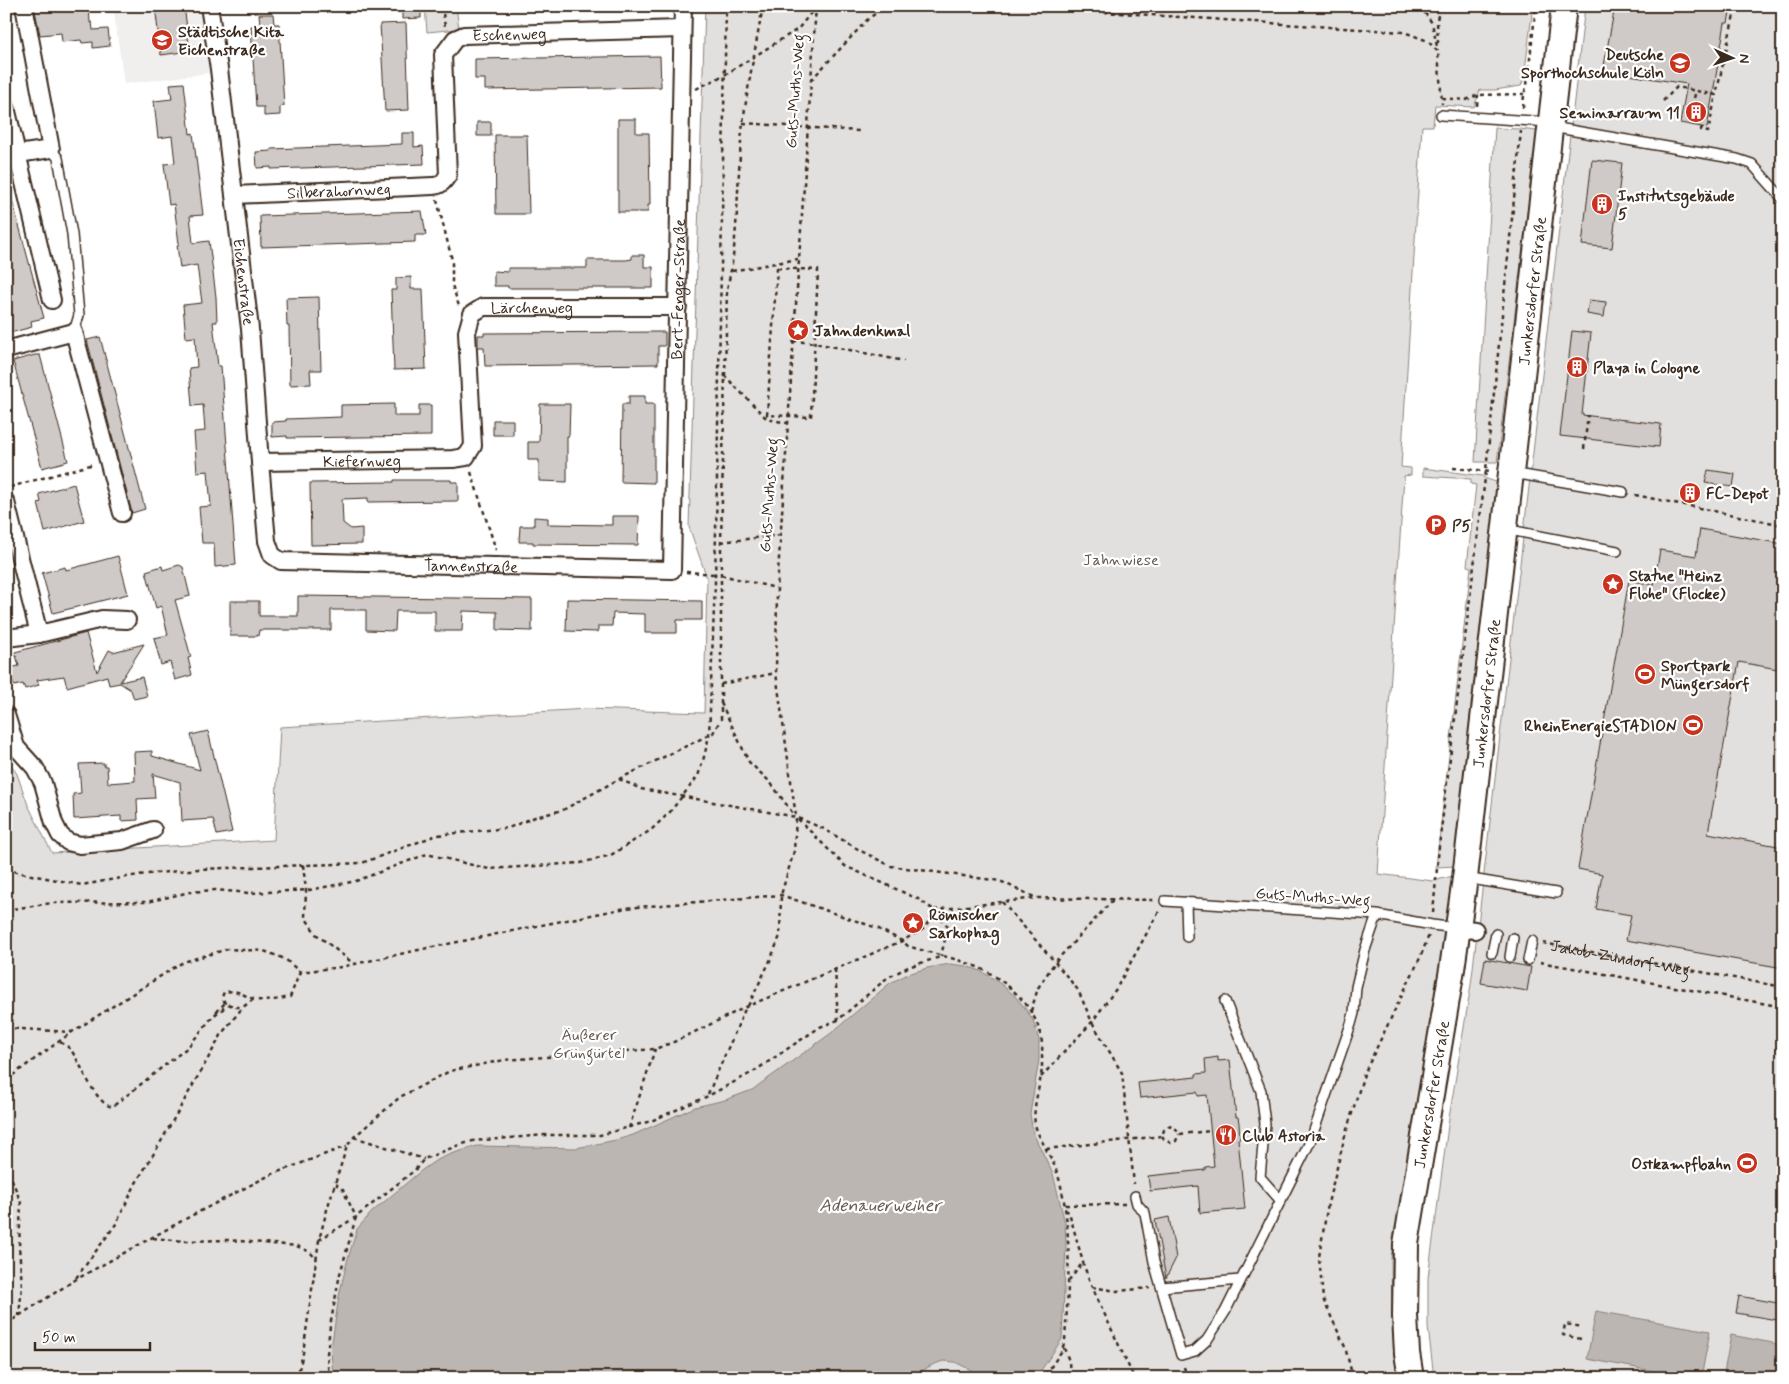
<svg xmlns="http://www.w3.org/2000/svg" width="1789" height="1384" viewBox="0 0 1789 1384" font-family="Mynerve,sans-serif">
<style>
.built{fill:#f1efee}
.green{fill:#e2e0de;stroke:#8e857e}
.water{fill:#bcb6b3;stroke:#887e77}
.building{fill:#cfcac7;stroke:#3b2a1e}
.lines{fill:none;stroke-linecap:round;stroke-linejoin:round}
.lane-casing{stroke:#3b2a1e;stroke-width:12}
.street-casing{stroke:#3b2a1e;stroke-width:20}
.secondary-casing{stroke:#3b2a1e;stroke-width:28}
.path{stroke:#3b2a1e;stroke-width:2.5;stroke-dasharray:4 4;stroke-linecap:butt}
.lane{stroke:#fff;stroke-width:9}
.street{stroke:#fff;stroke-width:16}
.secondary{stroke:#fff;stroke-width:24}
.labels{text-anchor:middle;stroke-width:4.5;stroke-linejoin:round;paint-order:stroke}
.poi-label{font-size:16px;font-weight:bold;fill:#3b2a1e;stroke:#fff;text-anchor:start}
.street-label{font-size:16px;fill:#3b2a1e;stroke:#fff}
.park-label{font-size:16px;fill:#65584e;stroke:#fff}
.water-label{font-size:18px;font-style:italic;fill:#685b52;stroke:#fff}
</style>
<rect width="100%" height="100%" fill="#fff"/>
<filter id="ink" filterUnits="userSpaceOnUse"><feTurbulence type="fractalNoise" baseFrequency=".02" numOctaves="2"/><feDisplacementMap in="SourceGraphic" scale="10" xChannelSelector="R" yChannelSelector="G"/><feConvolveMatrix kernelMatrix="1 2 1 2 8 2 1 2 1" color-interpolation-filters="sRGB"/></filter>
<g filter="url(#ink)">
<path class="built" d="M113,6h88l8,67 -85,11z"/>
<path class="green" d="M425,6h31l3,23 -32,3z
M705,6h828l-9,72 -3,8 -26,4h-15l-6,17 -39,-2 -2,21h-11l-21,341 10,1v7l-7,1 -26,398 55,7 24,-6 -66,383 1,61 5,59h-1391v-621l11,17 11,31 24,48 222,-13 6,-113 307,-18 117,4 3,-135 -18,-51z
M1585,6h198v1372h-349l-6,-51v-49l21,-160 22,-133z
M1495,128l25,1 17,2 -40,331h-22z
M1423,468l60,8 1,2 15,5 -43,383 -20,1 35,-300 -4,-1 9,-81 -5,-1v-5l-48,-3z"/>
<path class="water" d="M950,964l16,2 15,5 16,10 17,14 11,13 8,12 6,20v20l-9,54 3,19 20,41 12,49 1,21 -4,95 -26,39h-49l-32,-16 -12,-1 -11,4 -22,13h-577l-2,-29 8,-53 8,-34 10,-33 15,-17 50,-42 13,-9 16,-7 26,-8 99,2 40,-8 17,-5 62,-28 30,-7 27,-10 78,-56 60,-51 18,-9 19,-6z
M1596,1311l114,20 -9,47h-9l-105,-19z
M1731,1335l52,10v33h-60z"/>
<path class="building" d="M34,6h55l1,17 2,-1 1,8 15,-1 2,17 -17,2v-6l-11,1 -1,-3 -19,2 -1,-9 -21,2z
M155,6h29l6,45 -29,4z
M402,6h19v12l-19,1z
M1615,6h116l-3,17h-3l-18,105 -27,-5 7,-39 -84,-13z
M259,14h14l1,10h5l5,82h-4v9l-16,1v-9h-8l-5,-81 9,-1z
M406,23l3,87 -24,1 -5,-87z
M660,56l1,31 -176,3v-11h-10v-20z
M184,83l6,51 3,-1 10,82 -13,1 3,27 16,-2 7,56 1,25h-4l5,44h3l15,199 -21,2 -1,-24h-12l-3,-36 12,-1 -3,-35 -11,1 -3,-40 11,-1 -2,-26 -11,1 -3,-38 8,-1 -2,-30 -9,1 -3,-33 19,-2 -5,-38 -17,3 -3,-23 2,-1 -5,-40 -5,1 -5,-41 11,-1 -3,-27 -14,2 -4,-37 18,-2 -2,-15z
M618,119h18v14h13l1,72h-2v7h-30z
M477,122h14v14h-14z
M402,133h12v14l9,-1 1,18 -153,5v-2l-14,1 -1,-16 15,-1v-2l131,-5z
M495,135h32l2,79h-33z
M1592,160l30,3 -10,85 -30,-3z
M6,192h4l34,126 -13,3 1,6 -26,7z
M422,211l4,24h-11v7l-154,5 -1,-31z
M632,255h12v12h9v21h-145v-2h-14v-15l14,1v-4h79v-8h39l6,-1z
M411,277v12h12l3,80 -32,1 -3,-80h5v-12z
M319,297l2,73h-11l1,14 -21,1 -1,-59h-2l-1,-28z
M1589,300l17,2 -2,15 -17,-3z
M1572,331l19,2 -9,82 79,9 -2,23 -99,-11z
M665,332v14h-7v18l-173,2 -1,-19h-6v-12h6v-2z
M100,337l45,172 -13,4 -45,-173z
M35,355h5l28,106 -26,7 -29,-107z
M629,396h16v8h9v79l-33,-1 1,-78h7z
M394,404v12h25v-11h12v31l-144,2v-2l-15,1v-15l14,-1v-2l55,-2v-12z
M540,404h30l-1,32h-2v46l-28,-1v-21h-11v-18h11z
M493,420h20v15h-20z
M1708,470l27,4 -2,13 -28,-4z
M394,480h57v2h7v19l-90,1v-4l-26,1 1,24 8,6 11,-1v16l-51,1 -1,-62 84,-1z
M74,484l10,37 -39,11 -7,-29 3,-1 -2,-8z
M612,516h27l-1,29 -105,-1v-2h-14l1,-16h14v-9l14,1v6l64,1z
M1700,529l83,15v126l-44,-8 -31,171 75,14v121l-157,-28 5,-25 -35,-6 6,-35 -24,-5 51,-289 25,5 6,-35 36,6z
M118,556l10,38 -75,19 -11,-40 23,-6 1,3z
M179,565l4,2 7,29 -15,4 16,57 -3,1 4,17 -17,5 -5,-18 -9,3 -7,-27 14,-3 -7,-29 -5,2 -10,-37 16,-5 1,4z
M298,596l234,3v32l-35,-1v-18l-34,-1 -1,20h-27v-20h-39l-1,20 -29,-1v-20h-35v20h-72l-1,6h-28v-35h29v15h39z
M567,599l135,2v19h-25v13h-32v-19l-32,-1 -1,13h-14v6l-32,-1z
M86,633l11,39 12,-22 4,2 31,-8 -24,38 22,-5 5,19 -13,3 -3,-9 -11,-7 -11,2 -2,-9 -40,11 -3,-11 -27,4 2,5 -14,4 -2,-5 -9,2 -5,-18 10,-2 -4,-14z
M208,731l24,101 -15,3 -4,-16 -31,2 -2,-39 -27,-8 2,24 -18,1 1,21 -17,1v-5l-47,3 -1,-25 8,-1 -2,-29 25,-1v3h3l1,17 27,-2 -1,-29 18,-1v5l48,14 -9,-35z
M1485,959l46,8 -4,24 -46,-8z
M1218,1057v4l12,-1 6,57h2l1,6 1,16h-2l7,70 -45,4 -2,-27 -48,5 -2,-15 57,-6v-3l9,-1 -7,-71 -9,1 -1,-4 -57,6 -2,-15 58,-6v-3l10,-1 -1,-14z
M1169,1217l7,41 -10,20 -11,-58z
M1739,1296l44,8v17l-47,-8z"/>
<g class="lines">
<g class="lane-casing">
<path id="lane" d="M1441,115l108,7
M1552,127l185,32 15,5 31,35
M51,149l7,9 14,76 7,81 -5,17
M1512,473l111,19
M1505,529l112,22
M1465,878l91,15
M1165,901l212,14 55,10 24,3
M1186,902l1,35
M1492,953l4,-19
M1510,957l3,-19
M1528,960l4,-19
M1225,1001l36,90 4,33 -5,53 21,24
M1135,1196l2,8 8,9 9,49 27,93 14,-4 12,-11 18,-28 85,-170 41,-118 3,-11 2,-26 9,-37 12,-35
M1162,1287l78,-7"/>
</g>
<g class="street-casing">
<g id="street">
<path id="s2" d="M209,6l10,63 31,260 10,133 7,79 5,14 9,6 391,9 11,-564"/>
<path d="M6,107l46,193"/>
<path d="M18,154l33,-5 -27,-143"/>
<path id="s3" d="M234,195l199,-9c8,0 11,-5 15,-11l-5,-120 12,-16 9,-4 218,-6"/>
<path d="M6,350l68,-18 48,181"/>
<path id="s4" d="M260,462l193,-3 13,-2 7,-11 -6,-114 5,-18 11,-7h195"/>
<path d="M6,502l33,132"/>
<path d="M6,638l33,-4 63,-15 25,1"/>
<path d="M6,715l10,32 19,21 8,15 11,40 6,12 8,7 12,3 42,-4 31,-11"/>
<path d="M1458,928l17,2"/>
</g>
</g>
<g class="secondary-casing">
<g id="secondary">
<path id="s5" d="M1411,1378l-4,-25 -2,-37 1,-72 46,-275 13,-91 99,-872"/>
</g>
</g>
<g class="path">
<path d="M442,6l3,21"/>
<path d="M1016,6l388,26 24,9 10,11 4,52"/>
<path d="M1420,6l12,17 6,28"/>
<path d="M1438,43l-1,-23 3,-14"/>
<path d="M811,80l57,-61 18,-13"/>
<path d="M696,89l30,-15 72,-45 16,-20"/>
<path d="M1442,98l24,2 12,-5 46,-1"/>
<path d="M1694,98l2,-7"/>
<path d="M1663,101l14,-14 39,8 20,-89"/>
<path d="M1477,106l1,-11"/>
<path d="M1523,108l1,-14 3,-9 9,-79"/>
<path d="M743,123l116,8"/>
<path d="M1702,127l-1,3 7,2 8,-37"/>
<path d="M437,200l15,60v25l7,21"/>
<path d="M777,268l41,2 -7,147 -44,-2z"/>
<path d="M732,271l66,-12"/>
<path d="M793,341l22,2 89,18"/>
<path d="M724,375l43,44 20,4"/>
<path d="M1584,449l4,-34"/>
<path d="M1453,468l38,3"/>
<path d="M471,472l25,78"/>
<path d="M10,487l84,-23"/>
<path d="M1635,495l148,30"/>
<path d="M721,542l60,-7"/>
<path d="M686,572l29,2"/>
<path d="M721,575l55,13"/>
<path d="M721,684l55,-11"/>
<path d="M721,703l28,59 21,20 24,33"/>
<path d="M619,779l22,10 155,28 28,12 39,23 28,14 109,15 34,16"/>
<path d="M798,819l47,47 73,33 16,11 14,17 -7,29"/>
<path d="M303,865l3,25 -1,27 11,17 38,30"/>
<path d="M6,870l76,15 56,-10 61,-6 163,-6 75,-28 71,-7 27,-11 28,-7 56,-31 94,-46 8,-14v-177l6,-253c13,-54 9,-111 16,-166 5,-39 13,-78 20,-117"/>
<path d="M1002,902l53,60 23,28 14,32 30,51 12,111"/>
<path d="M6,910l46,-7 95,-1 43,-10 25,-2 34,3 60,-3 47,-9 71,-27 62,15 92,-6 30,-8 40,-25 19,-18 28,-36 6,-19 5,-21 6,-154 11,-576"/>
<path d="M934,910l102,-12 118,2"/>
<path d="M1433,913l6,-67 47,-376 35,-339"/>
<path id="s1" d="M1543,943l240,44"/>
<path d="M1540,962l243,45"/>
<path d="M835,969l3,51"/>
<path d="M748,1006l21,-43 11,-27 1,-41 13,-44 2,-34 -20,-144 1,-85 39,-582"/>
<path d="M1031,1011l7,-23 17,-26 58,-62"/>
<path d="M216,1012l9,-9 11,4h7"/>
<path d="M6,1028l66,4"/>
<path d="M60,1042c3,2 8,4 10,7 12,14 23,53 42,58l76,-60 26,-32 9,-6 2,-6 -3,-6 2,-5c16,-3 17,3 30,7 12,4 24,0 36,-2l10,-25"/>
<path d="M1041,1077l51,-55 24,-33 43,-78"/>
<path d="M6,1080l66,-48 111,-70 45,-13 36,2 21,8 15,13 41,-5 82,-18 203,-41 155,-13 96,33 25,13 6,5c24,8 54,13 76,24 25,13 52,38 57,67 2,8 1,18 1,27 0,19 -10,40 -7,60 2,10 8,18 12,27 6,10 10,20 13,31 13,52 8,106 5,159l-4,11 -15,22v4"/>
<path d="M708,1094l38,-87"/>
<path d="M629,1128l26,-79"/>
<path d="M1162,1136l3,4 6,3 5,-2 3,-7"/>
<path d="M354,1137l70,22"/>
<path d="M1046,1149l116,-13 2,-6 5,-4 7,3 3,5 32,-3"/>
<path d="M6,1164l15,39 -2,43 3,40 -3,30"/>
<path d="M1065,1205l61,-1"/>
<path d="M1065,1210l4,2 15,54 8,21 42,91"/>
<path d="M153,1238l31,3 44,-1 69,6 13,6 7,8"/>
<path d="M319,1240l37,-23 -13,-27 -7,-6"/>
<path d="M76,1278l40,-54 20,-41 23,-38 64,-113 20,-25 11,-8"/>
<path d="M1069,1281l14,-19"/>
<path d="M1092,1287l25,4 33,-3"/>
<path d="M6,1324l69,-44 114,-63 81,-42 77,-29"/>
<path d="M1581,1339l-18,-4 2,-11 18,3"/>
<path d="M1064,1348l5,13 1,17"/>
<path d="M1184,1367l3,11"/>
<path d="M297,1378l6,-25 16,-113 9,-34 19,-60 7,-9 46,-40 50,-26 54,-11 151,-11 21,-8 72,-35 154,-65 23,-13 9,-18"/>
<path d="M329,1378l-2,-24 3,-28 10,-52 16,-57 59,-47 9,-11 35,-14 14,-4 73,-6h54l51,-14 57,-25 45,-24 67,-45 18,-7 49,-42 21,-11 32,-10"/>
<path d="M1353,1378l-8,-31 -22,-48 -4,-42 9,-54 17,-67 19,-62 56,-116 9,-23"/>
</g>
<use href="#lane" class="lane"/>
<use href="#street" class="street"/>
<use href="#secondary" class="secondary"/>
</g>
</g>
<defs>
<g id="school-disc" transform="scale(1.125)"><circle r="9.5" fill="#c8321e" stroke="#fff"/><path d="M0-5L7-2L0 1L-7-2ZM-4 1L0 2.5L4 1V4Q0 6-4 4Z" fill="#fff"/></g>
<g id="university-disc" transform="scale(1.125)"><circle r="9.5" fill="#c8321e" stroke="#fff"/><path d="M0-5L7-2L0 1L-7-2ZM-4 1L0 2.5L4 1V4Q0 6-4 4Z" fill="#fff"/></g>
<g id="building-disc" transform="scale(1.125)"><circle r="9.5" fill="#c8321e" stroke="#fff"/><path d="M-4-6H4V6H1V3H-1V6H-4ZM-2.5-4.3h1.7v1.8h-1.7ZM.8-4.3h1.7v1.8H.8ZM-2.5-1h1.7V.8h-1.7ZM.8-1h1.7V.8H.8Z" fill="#fff"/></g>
<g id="sight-disc" transform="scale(1.125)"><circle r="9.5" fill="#c8321e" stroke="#fff"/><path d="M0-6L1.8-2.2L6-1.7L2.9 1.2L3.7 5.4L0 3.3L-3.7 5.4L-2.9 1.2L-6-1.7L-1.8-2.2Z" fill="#fff"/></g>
<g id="parking-disc" transform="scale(1.125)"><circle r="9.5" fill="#c8321e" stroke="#fff"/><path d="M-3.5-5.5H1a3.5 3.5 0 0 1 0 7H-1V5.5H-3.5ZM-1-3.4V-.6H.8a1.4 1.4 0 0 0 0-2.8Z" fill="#fff"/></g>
<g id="stadium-disc" transform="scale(1.125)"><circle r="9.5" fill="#c8321e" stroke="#fff"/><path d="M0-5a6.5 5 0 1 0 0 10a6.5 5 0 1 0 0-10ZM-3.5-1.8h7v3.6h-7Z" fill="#fff"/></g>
<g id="restaurant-disc" transform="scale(1.125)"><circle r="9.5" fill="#c8321e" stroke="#fff"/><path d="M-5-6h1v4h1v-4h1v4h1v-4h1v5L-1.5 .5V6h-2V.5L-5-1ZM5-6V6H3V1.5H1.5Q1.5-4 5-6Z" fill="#fff"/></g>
</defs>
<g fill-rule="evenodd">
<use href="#school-disc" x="162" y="40"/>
<use href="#university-disc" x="1680" y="63"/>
<use href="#building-disc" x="1696" y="112"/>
<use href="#building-disc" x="1602" y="204"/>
<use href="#sight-disc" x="798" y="330"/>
<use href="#building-disc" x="1577" y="367"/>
<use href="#building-disc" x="1690" y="493"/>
<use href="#parking-disc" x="1436" y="525"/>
<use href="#sight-disc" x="1613" y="584"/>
<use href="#stadium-disc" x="1645" y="674"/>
<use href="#stadium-disc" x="1693" y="725"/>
<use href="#sight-disc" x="913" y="923"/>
<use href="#restaurant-disc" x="1226" y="1135"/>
<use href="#stadium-disc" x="1747" y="1163"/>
</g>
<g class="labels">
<g class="poi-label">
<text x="178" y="37">Städtische Kita<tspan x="178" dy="18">Eichenstraße</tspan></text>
<text x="1664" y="60" text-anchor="end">Deutsche<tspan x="1664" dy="18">Sporthochschule Köln</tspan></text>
<text x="1680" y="118" text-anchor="end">Seminarraum 11</text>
<text x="1618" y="201">Institutsgebäude<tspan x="1618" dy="18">5</tspan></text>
<text x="814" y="336">Jahndenkmal</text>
<text x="1593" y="373">Playa in Cologne</text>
<text x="1706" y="499">FC-Depot</text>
<text x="1452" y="531">P5</text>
<text x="1629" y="581">Statue "Heinz<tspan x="1629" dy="18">Flohe" (Flocke)</tspan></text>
<text x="1661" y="671">Sportpark<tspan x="1661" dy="18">Müngersdorf</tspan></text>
<text x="1677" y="731" text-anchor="end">RheinEnergieSTADION</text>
<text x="929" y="920">Römischer<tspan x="929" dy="18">Sarkophag</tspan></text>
<text x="1242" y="1141">Club Astoria</text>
<text x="1731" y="1169" text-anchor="end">Ostkampfbahn</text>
</g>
<g class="street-label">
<text dy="6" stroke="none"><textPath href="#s3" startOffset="414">Eschenweg</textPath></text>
<text transform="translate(794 91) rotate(-86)" y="6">Guts-Muths-Weg</text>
<text dy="6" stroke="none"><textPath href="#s3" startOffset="105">Silberahornweg</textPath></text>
<text dy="6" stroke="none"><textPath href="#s2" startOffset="278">Eichenstraße</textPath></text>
<text dy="6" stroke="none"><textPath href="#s2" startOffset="1236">Bert-Fenger-Straße</textPath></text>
<text dy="6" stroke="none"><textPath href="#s5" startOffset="1096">Junkersdorfer Straße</textPath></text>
<text dy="6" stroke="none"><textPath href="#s4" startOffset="414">Lärchenweg</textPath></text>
<text dy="6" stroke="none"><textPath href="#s4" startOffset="102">Kiefernweg</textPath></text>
<text transform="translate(768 495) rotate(-86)" y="6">Guts-Muths-Weg</text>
<text dy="6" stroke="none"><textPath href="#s2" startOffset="754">Tannenstraße</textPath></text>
<text dy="6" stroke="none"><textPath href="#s5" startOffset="691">Junkersdorfer Straße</textPath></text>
<text transform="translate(1313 896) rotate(4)" y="6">Guts-Muths-Weg</text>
<text dy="6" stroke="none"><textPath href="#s1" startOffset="79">Jakob-Zündorf-Weg</textPath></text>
<text dy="6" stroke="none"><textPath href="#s5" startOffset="286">Junkersdorfer Straße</textPath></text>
</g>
<g class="park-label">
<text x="1121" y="565">Jahnwiese</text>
<text x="589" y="1040">Äußerer<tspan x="589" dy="18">Grüngürtel</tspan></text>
</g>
<g class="water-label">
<text x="880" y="1211">Adenauerweiher</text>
</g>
</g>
<rect width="1789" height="1384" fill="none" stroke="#fff" stroke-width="25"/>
<rect x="12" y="12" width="1764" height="1359" fill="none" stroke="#3b2a1e" stroke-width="2" filter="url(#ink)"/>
<g transform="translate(1732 58) rotate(93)" stroke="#ffffff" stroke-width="4" paint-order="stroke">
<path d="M0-4L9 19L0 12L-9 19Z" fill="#3b2a1e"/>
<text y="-8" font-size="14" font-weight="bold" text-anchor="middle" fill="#3b2a1e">N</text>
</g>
<path d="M35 1342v8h115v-8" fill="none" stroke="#3b2a1e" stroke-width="2.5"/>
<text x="42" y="1342" font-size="15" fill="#3b2a1e" stroke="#ffffff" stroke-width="4" paint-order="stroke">50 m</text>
</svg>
